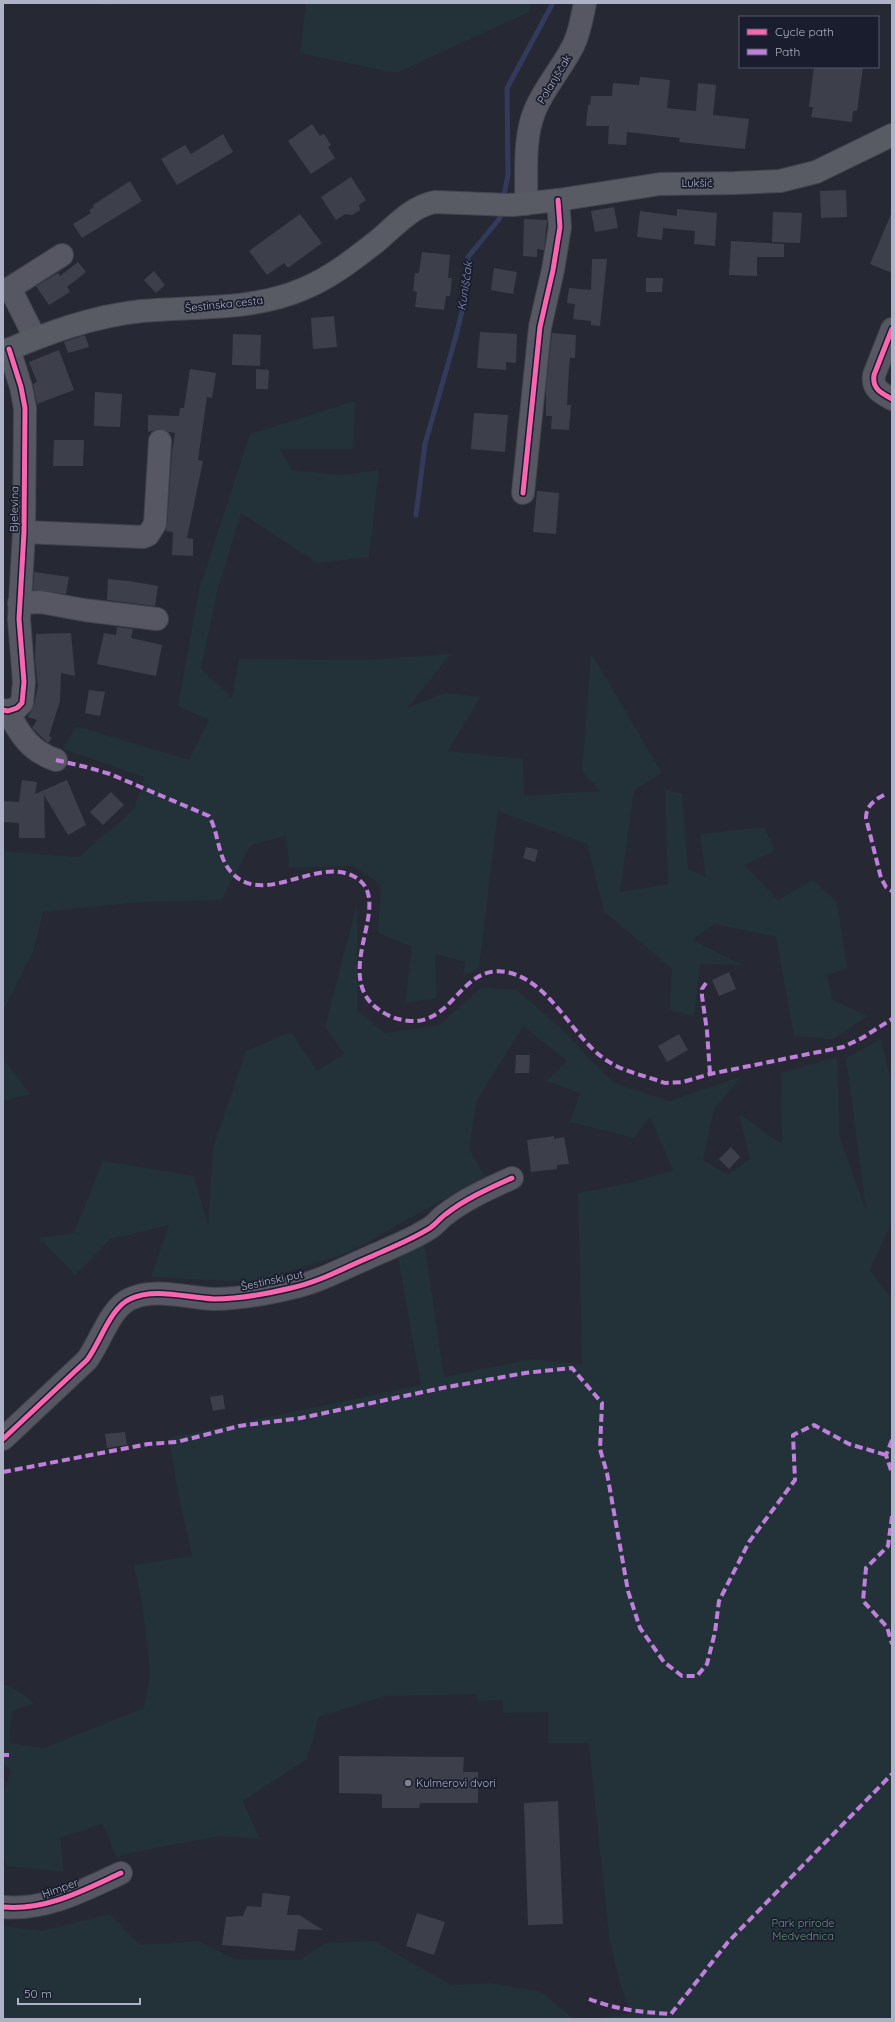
<svg xmlns="http://www.w3.org/2000/svg" width="895" height="2022" viewBox="0 0 895 2022" font-family="Quicksand,sans-serif">
<style>
.green{fill:#233139}
.lines{fill:none;stroke-linecap:round;stroke-linejoin:round}
.stream{stroke:#323b5c;stroke-width:5}
.building{fill:#3d404a}
.minor-casing{stroke:#42444c;stroke-width:24}
.major-casing{stroke:#434650;stroke-width:24}
.minor{stroke:#565762;stroke-width:22}
.major{stroke:#585a64;stroke-width:22}
.quiet{stroke:#c07fdc;stroke-width:4;stroke-dasharray:8 4;stroke-linecap:butt}
.cycleway-casing{stroke:#191d2d;stroke-width:8}
.cycleway{stroke:#f766af;stroke-width:5}
.poi-dot{fill:#7e8293;stroke:#191d2d;stroke-width:1.5}
.labels{text-anchor:middle;stroke-width:3.5;stroke-linejoin:round;paint-order:stroke}
.street-label{font-size:11px;fill:#aeb2c6;stroke:#191d2d}
.poi-label{font-size:11px;fill:#aeb2c6;stroke:#191d2d;text-anchor:start}
.park-label{font-size:11px;fill:#66967b;stroke:#191d2d}
.water-label{font-size:12px;font-style:italic;fill:#7d89b2;stroke:#191d2d}
</style>
<rect width="100%" height="100%" fill="#262933"/>
<path class="green" d="M103,3h61l-62,2z
M306,3h225l-2,9 -133,61 -96,-20z
M355,401l-2,48h-73l12,21 50,5 37,-5 -10,87 -51,6 -77,-50 -24,79 -16,77 31,29 7,-39 125,1 87,-6 -44,54 37,-15 36,4 -32,54 75,8 1,37 76,-5 -18,-20 9,-118 71,120 -28,17 -14,102 48,-8 -3,-95 17,5 6,75 18,8 -6,-43 64,-7 11,24 -31,14 34,35 35,-20 24,23 10,65 -20,7 5,25 36,16 -35,23 -39,-3 -18,-99 -61,-13 -23,16 51,25 -43,-1 -6,52 -24,-6 2,-41 -68,-58 -17,-67 -89,-33 -19,157 -16,8 2,-14 -30,-8 2,44 -32,5 7,-56 -34,-14 3,-48 -28,-19 -64,2 -3,-32 -35,9 -30,55 -80,2 -98,10 -9,37 -31,62v-160l76,6 55,-48 10,-32 -81,-28 13,-23 113,34 20,-40 -31,-14 21,-116 51,-156z
M357,904v106l28,23 54,-8 43,-38 35,3 40,35 57,58 55,18 73,-25 -28,33 -11,51 25,15 22,-16 -11,-45 43,30 -1,-71 56,-16 3,81 26,72 -20,-152 35,-19 11,46v136l-22,49 22,29v720h-296l35,-6 -11,-30 -11,-46 -20,-194h-41v-31l-45,1v-13l-25,1 -2,-7 -91,2 -66,21 -12,42 -64,42 17,38 -41,-3 -89,17 -13,4 -15,-33 -42,14 4,34 -58,-6 -3,-18v-55l8,-22 -8,-8v-78h6l26,18 -23,8 -3,32 35,5 100,-40 6,-33 -7,-66 -9,-44 58,-9 -13,-58 -10,-60 252,-53 -23,-127 26,-17 20,136 88,-18 50,5 -4,-171 56,-11 39,-12 -23,-53 -16,21 -64,-16 10,-29 -34,-12 21,-20 -44,-35 -46,74 -8,50 16,26 -135,76 -95,30 -104,-5 18,-52 -59,14 -35,36 -36,-37 35,-5 29,-72 91,15 14,49 5,-77 33,-97 45,-19 26,39 27,-17 -19,-27z
M3,1059l27,35 -27,7z
M110,1914l30,31 59,-4 35,18 65,1 27,-17 48,-2 77,44 39,-2 52,9 31,27h-570v-93l39,5z"/>
<g class="lines">
<path class="stream" d="M503,200l5,-25 -1,-87 46,-85
M416,515l9,-71 31,-108 7,-29 5,-50 32,-39 2,-8"/>
</g>
<path class="building" d="M814,67h49l-6,44h-4l-1,11 -41,-5 2,-10h-4z
M640,77l30,3 -3,28 29,3 2,-28 18,2 -3,30 36,4 -4,30 -66,-7 1,-4 -53,-6 -1,13 -18,-1 1,-18h-23l2,-21h2l1,-9h21l1,-13 26,2z
M312,124l8,12 4,-2 7,11 -3,2 7,11 -24,16 -23,-33z
M223,134l10,18 -56,33 -16,-26 24,-14 6,9z
M351,177l15,23 -7,5 1,5 -8,5 -7,-1 -9,6 -15,-23z
M130,181l12,20 -60,37 -9,-14 18,-11 -2,-3 5,-3 -1,-2z
M846,190l1,27 -26,1 -1,-27z
M614,207l4,21 -23,4 -4,-21z
M677,209l40,4 -2,33 -21,-2 1,-13 -32,-3 -1,12 -25,-3 3,-26 37,5z
M773,212l29,1 -2,30 -28,-1z
M892,212v61l-22,-9z
M300,214l22,29 -34,25 -4,-5 -17,12 -18,-24z
M524,219l23,1 -3,30 -7,-1v8l-14,-1z
M731,241l53,3v13h-27v19l-28,-1z
M422,252l28,3 -2,23h4l-2,18h-4l-2,14 -29,-3 2,-15 -4,-1 2,-18h4z
M592,259h15l-7,67 -9,-1v-4l-18,-2 2,-15 -8,-1 2,-15 22,2z
M78,262l8,10 -19,15 3,5 -21,13 -13,-19 22,-13 2,3z
M494,268l23,4 -4,22 -22,-4z
M154,271l11,14 -9,8 -12,-13z
M646,278h17l-1,14h-16z
M334,316l3,31 -24,2 -2,-31z
M480,332l37,2 -1,29 -10,-1v8l-29,-2z
M552,333l24,2 -1,23h-5l-1,11 -2,36h4l-2,25 -18,-1 1,-13h-6v-29z
M233,334l28,1 -1,31 -28,-1z
M85,335l4,12 -21,6 -4,-11z
M59,350l15,40 -37,14 -4,-20 4,-2 -8,-20z
M190,369l26,4 -4,25 -5,-1 -9,63 5,1 -16,77 6,1v17l-21,-1 1,-23 -7,-1 1,-6 5,-73 3,-19 -6,-1 -9,-3 -12,3v-17l31,1 1,-8h4z
M256,369l13,1 -1,19h-12z
M95,392l27,2 -2,33 -26,-1z
M474,413l34,2 -3,37 -34,-3z
M54,440h30l-1,26h-30z
M537,491l22,2 -3,41 -23,-2z
M34,572l35,5 -3,17 -33,-4z
M108,579l21,2 29,5 -3,20 -48,-6z
M117,627l16,2 -2,9 31,7 -6,31 -59,-12 7,-31 12,2z
M71,633l4,43 -14,-3 -1,28 -11,35 3,2 -4,5 -16,-15 5,-8 -9,-3 6,-12 4,-19 -3,-26 1,-26z
M89,690l16,2 -5,24 -15,-3z
M22,780l15,2 -2,12 32,-14 19,45 -18,10 -24,-40 1,43h-26v-15l-16,-1v-21l16,1z
M111,792l13,13 -21,20 -13,-13z
M526,847l12,3 -3,12 -12,-4z
M729,972l7,17 -17,7 -7,-16z
M679,1034l9,16 -21,12 -9,-16z
M516,1055h14l-1,18h-14z
M554,1136v3l10,-2 5,27 -12,1v4l-26,3 -4,-32z
M731,1147l9,10 -11,12 -10,-10z
M223,1395l2,14 -12,2 -3,-14z
M125,1432l2,13 -20,3 -2,-14z
M339,1756l125,1 -1,15h15v31h-58l-1,5h-37v-14l-43,-1z
M558,1801l5,123 -35,1 -4,-122z
M263,1893l27,3 -3,19h12l24,15 -25,-1 -3,22 -73,-6 4,-28 17,-1 4,-10 14,1z
M417,1913l28,9 -11,33 -28,-9z"/>
<g class="lines">
<g class="minor-casing">
<path id="minor" d="M526,204c1,-31 -3,-65 9,-94 10,-24 28,-43 39,-66 6,-13 8,-27 11,-41
M892,329l-18,46c-2,14 7,18 18,24
M35,338l-25,-50 52,-33
M523,493l17,-166 13,-57 7,-43 -2,-27
M24,532l119,5 5,-2 7,-11 5,-83
M19,603l21,-1 44,8 73,9
M3,710l5,1 9,-3 5,-5 2,-21 -5,-63 5,-87 1,-124 -4,-21 -12,-38
M8,711c11,23 23,41 48,49
M3,1439l84,-79c13,-17 23,-52 43,-61 25,-12 57,-1 84,0 26,0 52,-5 77,-11 28,-6 53,-20 79,-31 20,-9 41,-17 60,-29 6,-4 10,-10 16,-14 19,-15 44,-26 66,-36
M3,1907c43,4 81,-17 118,-34"/>
</g>
<g class="major-casing">
<path id="major" d="M3,352c44,-19 90,-36 139,-41 53,-5 110,0 161,-22 27,-11 50,-29 73,-47 18,-15 36,-36 59,-40l77,3 46,-5 102,-16 75,-1 45,-2 36,-9 76,-37"/>
</g>
<use href="#minor" class="minor"/>
<use href="#major" class="major"/>
<path class="quiet" d="M56,760l30,7 24,7 99,42c10,17 8,40 22,56 33,36 84,-15 122,4 44,22 -19,91 20,129 10,9 23,15 37,16 44,3 51,-57 96,-49 43,8 64,61 96,85 19,15 42,18 63,26l18,-1 27,-8 133,-27 19,-9 30,-19
M884,795c-10,5 -18,11 -18,23l15,60 5,9 6,4
M706,983l-4,6v7l5,35 3,43
M892,1440l-6,15 6,18
M3,1472l145,-28 29,-2 62,-16 62,-8 141,-30 83,-15 47,-5 30,35 -2,46 7,24 21,118 12,37 24,34 18,14h15l10,-12 8,-32 4,-31 30,-59 46,-62 -2,-45 21,-10 35,19 37,11
M892,1516l-4,30 -22,22 -3,33 24,26 5,17
M3,1755h6
M589,1999c29,11 52,13 82,15l57,-72 164,-168"/>
<g class="cycleway-casing">
<path id="cycleway" d="M892,329l-18,46c-2,14 7,18 18,24
M523,493l17,-166 13,-57 7,-43 -2,-27
M3,710l5,1 9,-3 5,-5 2,-21 -5,-63 5,-87 1,-124 -4,-21 -12,-38
M3,1439l84,-79c13,-17 23,-52 43,-61 25,-12 57,-1 84,0 26,0 52,-5 77,-11 28,-6 53,-20 79,-31 20,-9 41,-17 60,-29 6,-4 10,-10 16,-14 19,-15 44,-26 66,-36
M3,1907c43,4 81,-17 118,-34"/>
</g>
<use href="#cycleway" class="cycleway"/>
</g>
<circle class="poi-dot" cx="408" cy="1783" r="4"/>
<g class="labels">
<g class="street-label">
<text transform="translate(554 79) rotate(-59)" y="4">Polanjščak</text>
<text x="697" y="187">Lukšić</text>
<text transform="translate(224 304) rotate(-6)" y="4">Šestinska cesta</text>
<text transform="translate(14 509) rotate(-89)" y="4">Bjelevina</text>
<text transform="translate(272 1280) rotate(-12)" y="4">Šestinski put</text>
<text transform="translate(60 1888) rotate(-20)" y="4">Himper</text>
</g>
<g class="poi-label">
<text x="416" y="1787">Kulmerovi dvori</text>
</g>
<g class="park-label">
<text x="803" y="1927">Park prirode<tspan x="803" dy="13">Medvednica</tspan></text>
</g>
<g class="water-label">
<text transform="translate(465 286) rotate(-82)" y="4">Kuniščak</text>
</g>
</g>
<rect width="895" height="2022" fill="none" stroke="#aeb2c6" stroke-width="8"/>
<rect x="739" y="16" width="140" height="52" fill="#191d2d" stroke="#55596a"/>
<rect x="747" y="29" width="20" height="6" fill="#f766af" stroke="#55596a"/>
<text x="775" y="36" font-size="12" fill="#aeb2c6">Cycle path</text>
<rect x="747" y="49" width="20" height="6" fill="#c07fdc" stroke="#55596a"/>
<text x="775" y="56" font-size="12" fill="#aeb2c6">Path</text>
<path d="M18 1998v6h122v-6" fill="none" stroke="#aeb2c6" stroke-width="2"/>
<text x="24" y="1998" font-size="12" fill="#aeb2c6" stroke="#191d2d" stroke-width="3" paint-order="stroke">50 m</text>
</svg>
